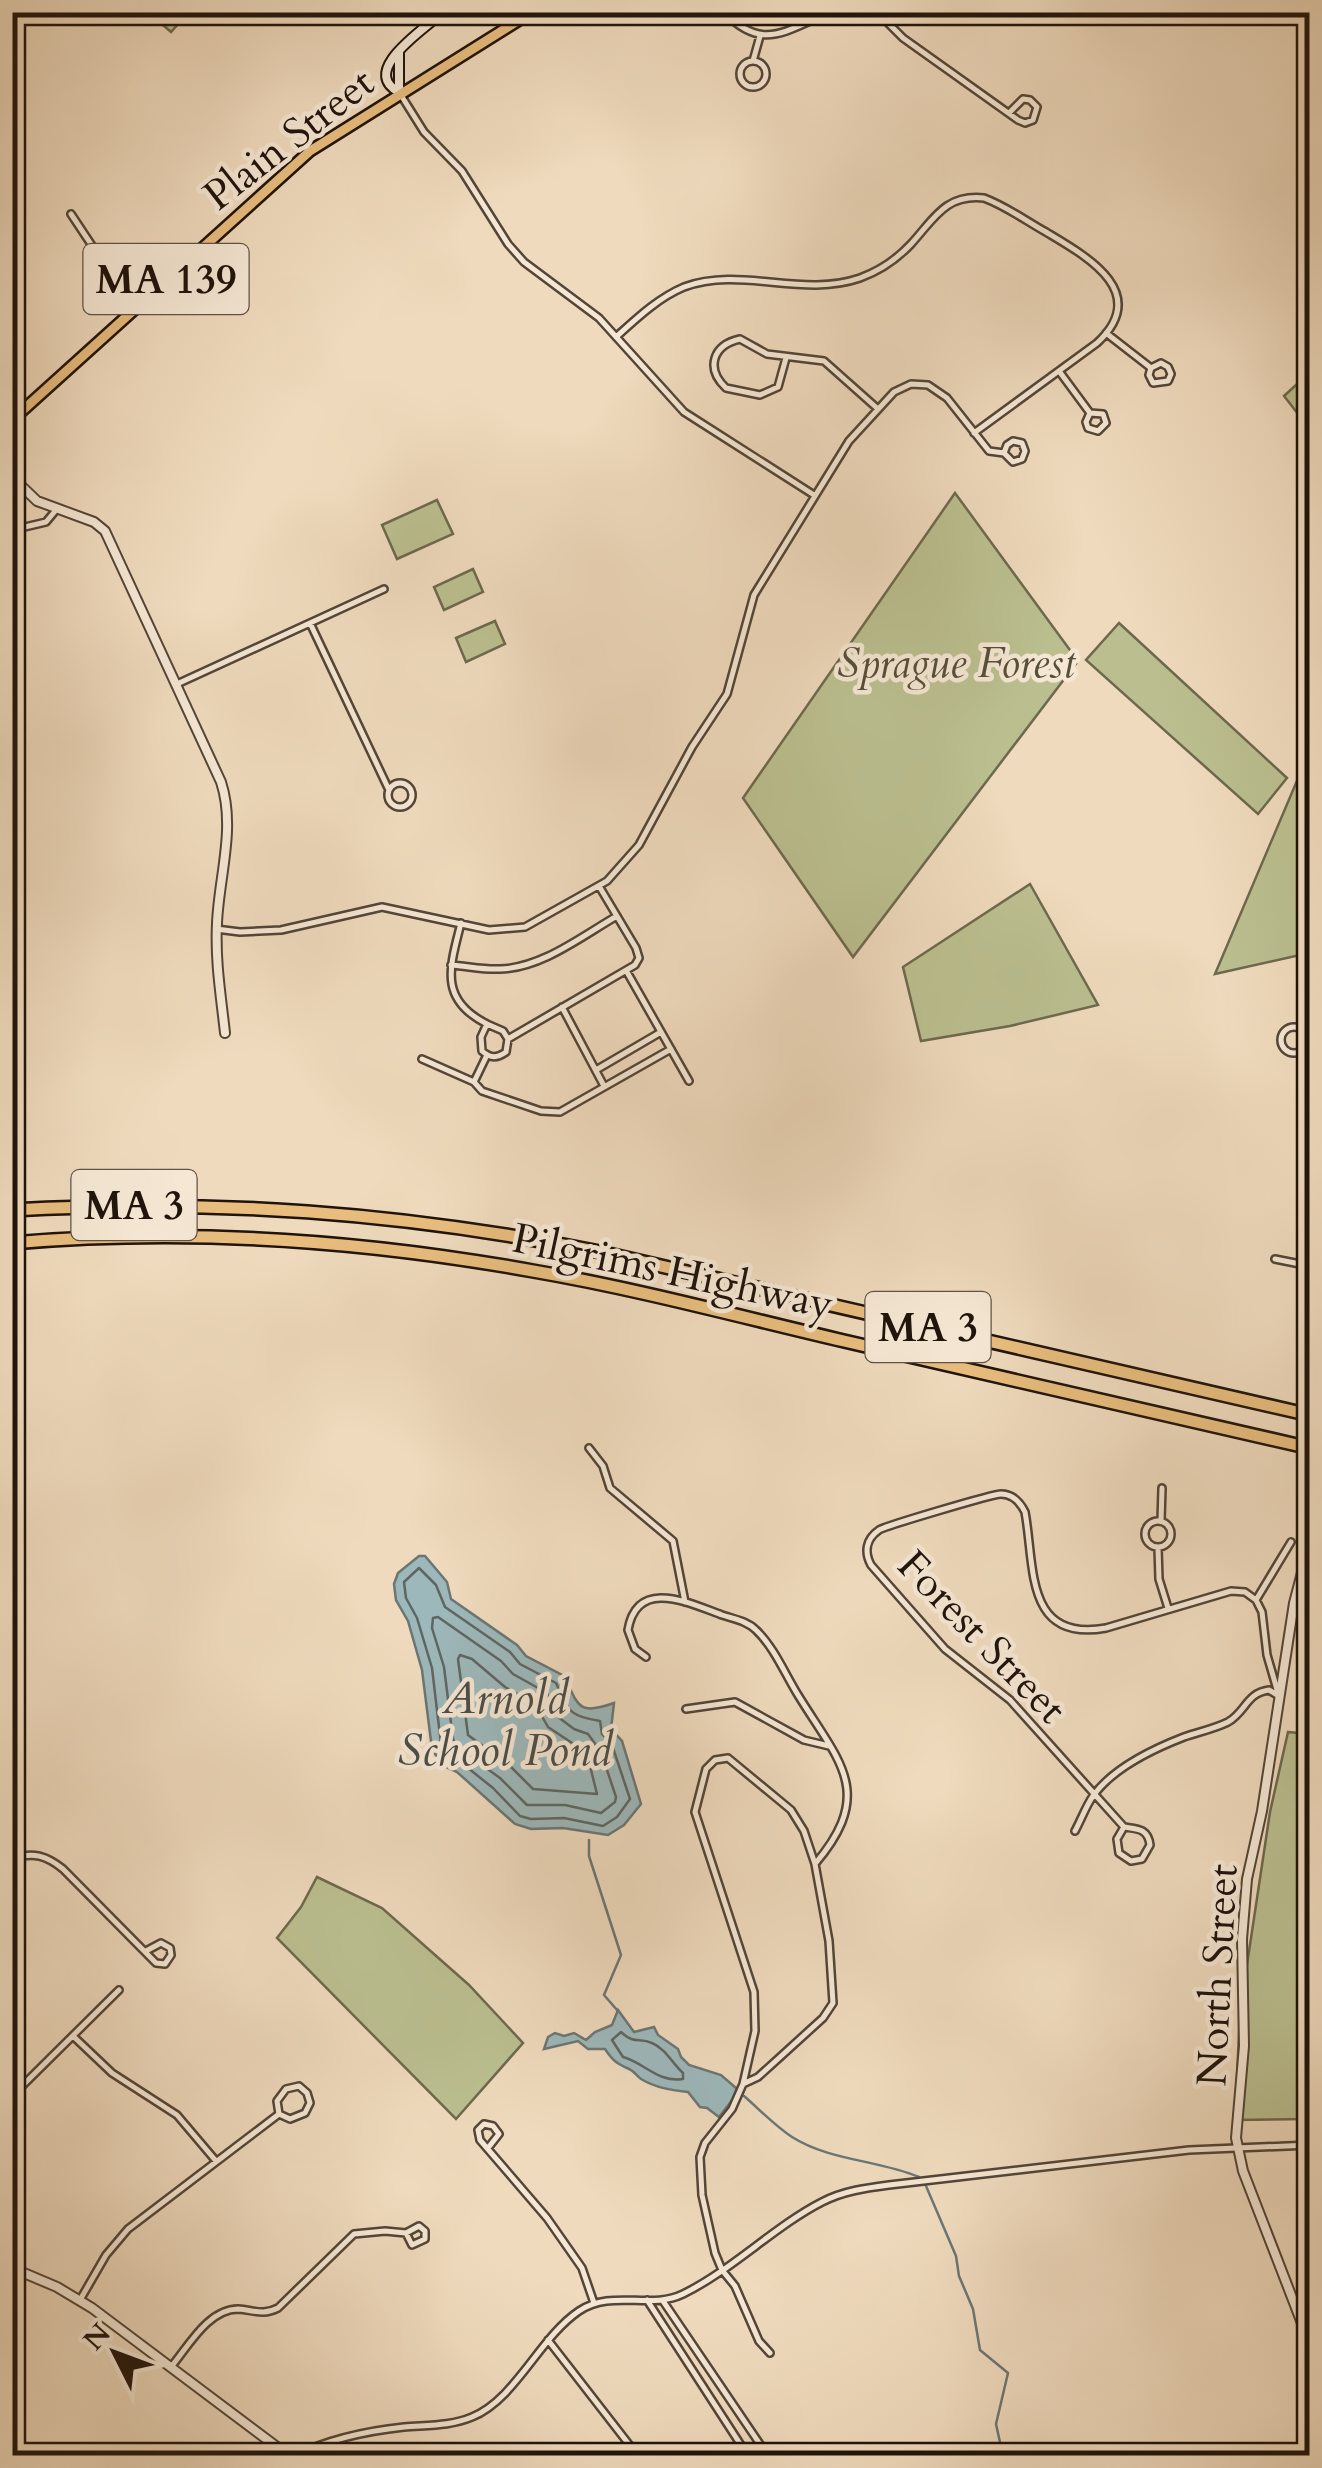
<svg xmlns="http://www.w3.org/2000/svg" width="1322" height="2468" viewBox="0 0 1322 2468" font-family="Cardo,serif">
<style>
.green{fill:#bbbf90;stroke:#6d694e;stroke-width:2.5}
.water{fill:#9db8bb;stroke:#6b7675;stroke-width:2.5}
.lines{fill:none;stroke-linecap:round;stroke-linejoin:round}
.shore{stroke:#5e6663;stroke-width:2.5}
.stream{stroke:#6b7675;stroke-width:2.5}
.minor-casing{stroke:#534538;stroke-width:10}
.tertiary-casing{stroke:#534538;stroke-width:12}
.secondary-casing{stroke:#1f130b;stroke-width:12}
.primary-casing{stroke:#1f130b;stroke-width:14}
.motorway-casing{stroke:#1f130b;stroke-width:16}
.minor{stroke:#f5e7d4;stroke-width:5}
.tertiary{stroke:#f5e7d4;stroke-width:8}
.secondary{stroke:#f5e7d4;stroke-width:8}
.primary{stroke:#e8bd7e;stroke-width:9}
.motorway{stroke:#e8bd7e;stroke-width:11}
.labels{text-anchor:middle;stroke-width:9;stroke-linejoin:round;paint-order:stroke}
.shield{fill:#f5e7d4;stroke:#5f5347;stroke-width:2.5}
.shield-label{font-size:40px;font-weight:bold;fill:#1f130b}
.street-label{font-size:42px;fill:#1f130b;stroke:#f5e7d4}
.park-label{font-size:42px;font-style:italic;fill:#564f3a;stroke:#f5e7d4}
.water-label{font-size:45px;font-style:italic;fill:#4b4d49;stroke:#f5e7d4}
</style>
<rect width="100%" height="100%" fill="#efdabd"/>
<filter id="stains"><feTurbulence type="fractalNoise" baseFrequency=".002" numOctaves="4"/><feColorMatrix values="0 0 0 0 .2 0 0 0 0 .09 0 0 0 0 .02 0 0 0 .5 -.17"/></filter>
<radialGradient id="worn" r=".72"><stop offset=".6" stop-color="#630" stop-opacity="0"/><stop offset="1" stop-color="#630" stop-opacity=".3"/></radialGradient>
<path class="green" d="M149,13h39l-17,19z
M1309,373v55l-25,-32z
M955,493l123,168 -225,296 -110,-159z
M437,500l16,34 -56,25 -15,-34z
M473,569l10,23 -39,18 -10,-23z
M495,621l10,23 -39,18 -10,-24z
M1119,623l168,155 -29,36 -172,-154z
M1299,776l10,3v174l-94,21z
M1030,884l68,121 -88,21 -89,15 -18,-74z
M1288,1732l21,2v385l-74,1 5,-109 30,-199z
M317,1877l65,31 87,77 54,58 -67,76 -179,-181 24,-31z"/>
<path class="water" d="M419,1556h6l22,26 4,17 66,46 9,11 38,20c15,30 13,40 50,27l-3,26 11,12 19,63 -17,21 -16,10 -45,-7 -32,1 -16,-5 -58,-52 -15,-7 -10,-16 -10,-79 -14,-49 -12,-21 -2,-16 4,-11z
M618,2010l16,22 20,-5 4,8 20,14 3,8 8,8 32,10 15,13 1,6 -18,23 -12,-9 -7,-1 -12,-15c-17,-2 -32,-4 -47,-13 -4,-3 -7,-8 -12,-10 -13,-6 -16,-8 -24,-20h-17l-10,-8 -34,8 4,-12 7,-4 9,3 10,-3 12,7 9,-8 17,-7z"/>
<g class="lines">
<path class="shore" d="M419,1568l17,17 9,22 65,45 10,12 36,19c13,28 12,33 44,38l2,13 10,11 18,54 -13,18 -14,9 -39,-8 -33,1 -11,-3 -27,-28 -30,-24 -14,-7 -8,-13 -9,-76 -15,-50 -11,-20 -2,-16z
M433,1618l5,-1 63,44 12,13 34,19 11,24 16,12 14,5 13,18 15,45 -1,5 -14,11 -36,-8h-38l-27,-27 -43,-31 -4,-8 -9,-72 -12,-39z
M460,1655l12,4 33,28 30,17 13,23 30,20 11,15 8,32 -64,-5 -23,-23 -42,-31 -10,-76z
M621,2032c14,13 18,5 31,11 14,6 20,20 31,30v6c-25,4 -38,-16 -60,-22l-11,-17z"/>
<path class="stream" d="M589,1840v16l32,99 -17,40 13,15
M744,2096c15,13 31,30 48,41 38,24 87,23 127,40
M926,2186l30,70 3,20 14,33 7,41 28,23 -12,51 7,32"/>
<g class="minor-casing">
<path id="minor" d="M724,12c40,42 64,16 108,0
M877,12l26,26 115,82 7,3 8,-3 4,-13 -7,-7 -7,-1 -14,14
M753,61l7,-25
M740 74a13 13 0 1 1 26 0a13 13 0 1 1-26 0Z
M399,92l25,40 38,39 46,73 16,18 75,56 85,94 130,83
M71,214l63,95
M1106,333l45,35 -2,7 4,8 15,-2 3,-7 -3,-7 -7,-4 -10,5
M616,337c21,-19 42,-39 68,-50 57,-21 118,11 176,-9 19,-7 37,-19 51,-34 23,-25 34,-50 73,-46 22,8 42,23 62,34 40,24 106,60 51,111l-123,90
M786,358l-8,29 -18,8 -34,-7c-21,-20 -13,-43 14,-49l27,15 57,7 54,48
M1059,371l31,42 -4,9 2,6 10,3 8,-8 -3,-9 -13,-1
M12,530l34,-8 10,-12
M310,623l79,167
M177,684l207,-95
M388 795a12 12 0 1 1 24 0a12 12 0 1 1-24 0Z
M461,923c-11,44 -23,76 26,101l-6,13 1,14c9,8 15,7 24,1l2,-13 -5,-8 -16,-7
M216,929l24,3 41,-2 101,-23 107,23 36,-3 82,-46 32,-36 53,-98 35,-53 27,-99 95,-154 45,-49 17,-8 17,1 19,13 42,53 15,2 9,9 9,-3 3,-8 -3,-8 -9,-2 -6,4 -3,8
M451,965c16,1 33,5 49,4 42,-1 82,-33 117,-53
M627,972l62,109
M562,1007l42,79
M1281 1040a13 13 0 1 1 26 0a13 13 0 1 1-26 0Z
M508,1039l127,-74 4,-7 -3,-10 -37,-62
M1302,1051l8,13
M422,1059l52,23 8,9 59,20 19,1 111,-63
M596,1070l65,-38
M474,1082l13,-27
M1275,1259l35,7
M589,1448l14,18 7,22 63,53 12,61
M1161,1521l1,-33
M1145 1534a13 13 0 1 1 26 0a13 13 0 1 1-26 0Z
M1158,1548l1,31 9,29
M646,1657l-11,-8 -7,-19c9,-53 61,-27 94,-15 12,4 25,6 34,15 18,17 29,44 42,65 41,67 78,97 17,169l14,77 4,62 -10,15 -44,40 -21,19 -15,7 -11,25 -27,34 -5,14 2,38 13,58 7,17 13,16 24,55 11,12
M1278,1693l-11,-38 -5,-43 -6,-12 35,-58
M686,1709l49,-7 69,38 25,6
M1124,1827l-7,12 2,14 12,8 11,-2 8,-14c-2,-17 -13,-16 -26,-18l-114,-127 -65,-51 -74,-84c-7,-13 -5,-26 8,-35 6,-4 114,-36 122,-36 12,0 19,8 24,18 10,53 -1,131 81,116l125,-37 14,1 11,8
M1075,1831c6,-11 11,-25 18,-35 20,-28 60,-47 91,-59 14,-5 30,-8 44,-15 18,-10 18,-29 41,-32l10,6
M12,1859c21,-8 35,-3 51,10l93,94 9,1 6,-9 -1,-7 -9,-5 -15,8
M73,2036l39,37 65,42 39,46
M743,2084l12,-53 -1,-39 -59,-180 11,-43 9,-9 13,-2 63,52 13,21 11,33
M12,2096l107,-106
M488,2148l11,-14 -6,-8 -9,-2 -6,6 2,10 67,78 35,50 12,35
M80,2300l26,-45 22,-26 151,-115 -2,-13 9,-12 13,-3 8,7 3,10 -5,10 -15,6 -11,-5
M647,2300l101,156
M663,2301l105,155
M548,2340l90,116
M171,2367c17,-20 37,-58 67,-58 16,1 24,7 40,-1l76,-74 31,-3 21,2 13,-7 6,5v8l-13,6 -6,-12
M294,2456c35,-17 72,-25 110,-29 23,-2 47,-1 68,-10 44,-18 67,-79 107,-106 33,-22 71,-1 104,-17 49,-24 92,-68 139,-92 21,-11 44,-14 67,-17l300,-35 121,-5"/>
</g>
<g class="tertiary-casing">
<path id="tertiary" d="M12,477l25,24 57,21 11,9 116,251c15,46 -2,94 -4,141 -2,38 4,73 8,110
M1310,1542l-16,61 -32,208 -15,68 -5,60 2,107 -8,92 7,33 67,173
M12,2268l45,19 35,21 197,148"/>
</g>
<g class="secondary-casing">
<path id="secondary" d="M399,92c-41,-21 27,-64 44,-80
M399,92v-41"/>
</g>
<g class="primary-casing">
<path id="primary" d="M12,420l298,-269 222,-139"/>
</g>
<g class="motorway-casing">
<path id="motorway" d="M12,1210c204,-11 388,2 588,42l710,163
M12,1243c174,-15 350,-3 521,28 105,18 208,46 311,70 155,36 310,71 466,107"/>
</g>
<use href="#minor" class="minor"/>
<use href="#tertiary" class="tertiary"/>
<use href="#secondary" class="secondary"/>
<use href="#primary" class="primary"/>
<use href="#motorway" class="motorway"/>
</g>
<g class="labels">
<g class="shield">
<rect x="83.5" y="244" width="165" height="70" rx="8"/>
<rect x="71.5" y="1170" width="125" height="70" rx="8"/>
<rect x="865.5" y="1292" width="125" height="70" rx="8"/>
</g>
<g class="shield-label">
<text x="166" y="293">MA 139</text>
<text x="134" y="1219">MA 3</text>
<text x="928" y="1341">MA 3</text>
</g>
<g class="street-label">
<text transform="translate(288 138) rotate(-38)" y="15">Plain Street</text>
<text transform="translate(673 1270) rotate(12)" y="15">Pilgrims Highway</text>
<text transform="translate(983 1636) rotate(46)" y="15">Forest Street</text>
<text transform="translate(1216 1975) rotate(-87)" y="15">North Street</text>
</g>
<g class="park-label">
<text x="956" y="677">Sprague Forest</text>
</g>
<g class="water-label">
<text x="505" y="1713">Arnold<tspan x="505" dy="52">School Pond</tspan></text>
</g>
</g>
<rect width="1322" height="2468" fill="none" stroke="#efdabd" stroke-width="50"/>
<rect x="15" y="15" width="1292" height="2438" fill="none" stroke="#1f130b" stroke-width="5"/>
<rect x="25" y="25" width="1272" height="2418" fill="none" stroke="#1f130b" stroke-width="2.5"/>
<g transform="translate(115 2353) rotate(312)" stroke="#f5e7d4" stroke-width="8" paint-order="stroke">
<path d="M0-8L18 38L0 25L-18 38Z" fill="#1f130b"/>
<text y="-15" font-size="28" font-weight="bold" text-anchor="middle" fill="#1f130b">N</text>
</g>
<rect width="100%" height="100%" filter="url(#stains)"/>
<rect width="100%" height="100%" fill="url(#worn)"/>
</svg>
